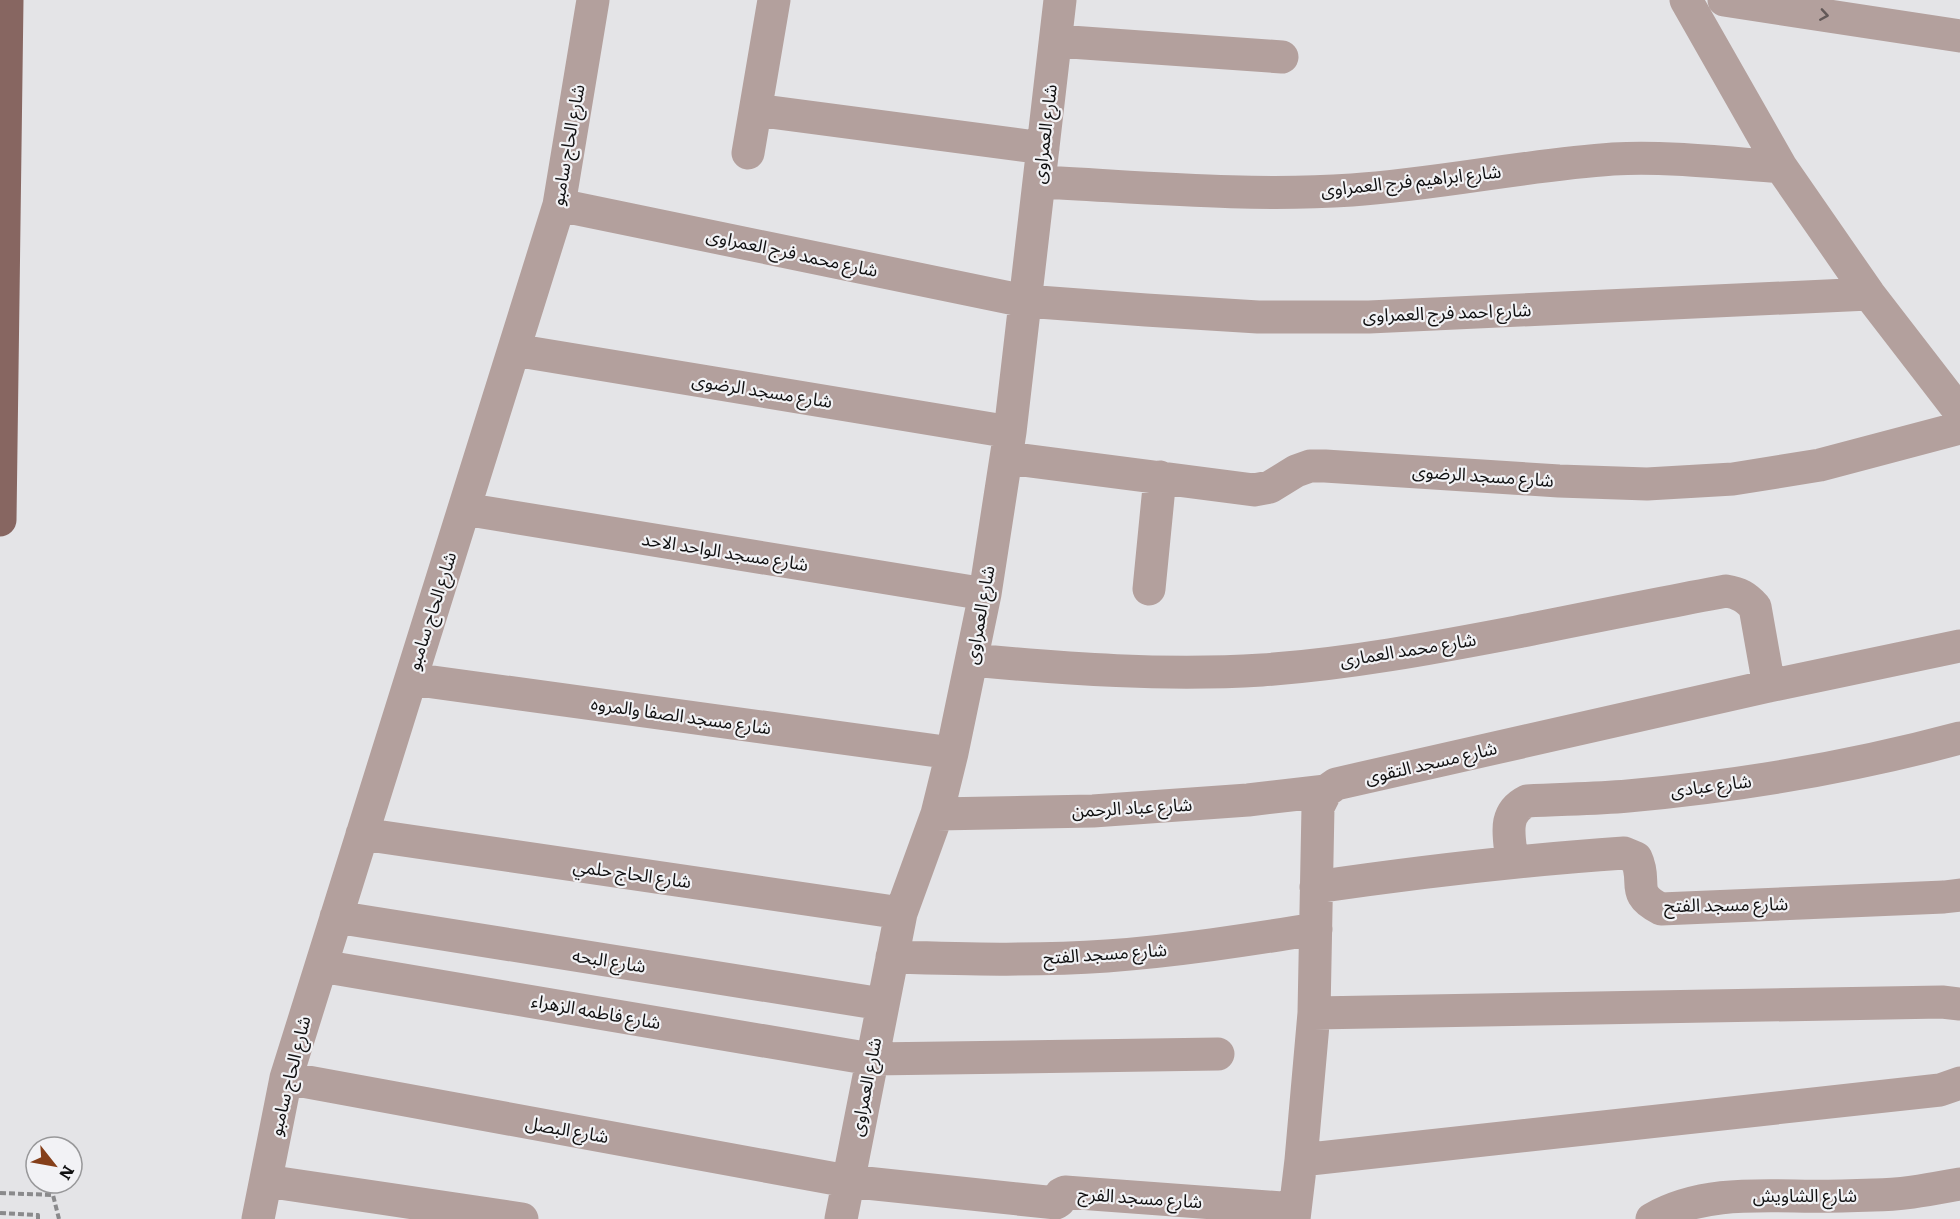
<svg xmlns="http://www.w3.org/2000/svg" width="1960" height="1219" viewBox="0 0 1960 1219" font-family="Literata,'Noto Sans Arabic',serif">
<style>
.lines{fill:none;stroke-linecap:round;stroke-linejoin:round}
.path{stroke:#8a8a8c;stroke-width:4;stroke-dasharray:6 3;stroke-linecap:butt}
.minor{stroke:#b3a09d;stroke-width:33}
.primary{stroke:#876661;stroke-width:33}
.oneway{stroke:#625857}
.labels{text-anchor:middle;stroke-width:4.5;stroke-linejoin:round;paint-order:stroke}
.street-label{font-size:18px;fill:#101011;stroke:#f2f2f5}
</style>
<rect width="100%" height="100%" fill="#e4e4e7"/>
<g class="lines">
<path class="path" d="M0,1193l53,2 6,24
M0,1213l38,2v4"/>
<path class="minor" d="M1686,0l95,167 88,127 91,118
M1724,0l236,36
M1056,41l226,16
M756,110l287,38
M748,153l26,-153
M1039,182c104,5 209,15 313,8 88,-6 174,-25 261,-31 56,-3 112,4 168,8
M559,205l466,96 121,9 112,7h111l500,-23
M514,350l496,82
M1007,458l247,32 16,-3 26,-16 14,-5h15l234,15 88,3 86,-5 87,-14 140,-37
M464,509l521,85
M1149,589l11,-112
M972,660c96,9 193,16 290,10 86,-6 171,-22 255,-38 70,-14 139,-28 209,-41 13,2 20,6 29,16l14,79
M411,679l541,74
M937,814l156,-3 155,-11 78,-9
M362,834l539,79
M1512,862c-2,-24 -11,-48 15,-61 34,-2 67,-2 101,-5 111,-10 224,-29 332,-58
M1316,887c103,-15 205,-27 308,-34l12,5c12,25 -7,35 25,51l283,-12 16,-2
M336,917l546,87
M892,957c72,2 143,4 215,-1 70,-5 140,-16 209,-27
M321,966l550,93 347,-5
M1314,1013l628,-11 18,2
M286,1078l561,103 209,22 3,-2 2,-7 4,-2 230,17
M1301,1160l639,-70 20,-7
M266,1181l256,38
M258,1219l28,-141 273,-873 34,-205
M841,1219l60,-306 36,-99 15,-61 33,-159 25,-162 50,-432
M1294,1219l7,-59 13,-147 4,-206 8,-16 10,-7 433,-98 191,-40
M1652,1219c44,-25 94,-24 143,-23 26,1 53,0 79,-1 29,0 58,-6 86,-11"/>
<path class="primary" d="M0,520l7,-520"/>
</g>
<defs><path id="oneway-chevron" d="M-2-3.5L2.5 0L-2 3.5" fill="none" stroke-width="1.6" stroke-linecap="round" stroke-linejoin="round" transform="scale(1.5)"/></defs>
<use class="oneway" href="#oneway-chevron" transform="translate(1824 15) rotate(9)"/>
<g class="labels">
<g class="street-label">
<text transform="translate(1045 134) rotate(-83)" y="6">شارع العمراوى</text>
<text transform="translate(568 145) rotate(-80)" y="6">شارع الحاج سامبو</text>
<text transform="translate(1411 181) rotate(-6)" y="6">شارع ابراهيم فرج العمراوى</text>
<text transform="translate(792 253) rotate(12)" y="6">شارع محمد فرج العمراوى</text>
<text transform="translate(1447 313) rotate(-2)" y="6">شارع احمد فرج العمراوى</text>
<text transform="translate(762 391) rotate(9)" y="6">شارع مسجد الرضوى</text>
<text transform="translate(1483 476) rotate(4)" y="6">شارع مسجد الرضوى</text>
<text transform="translate(725 552) rotate(9)" y="6">شارع مسجد الواحد الاحد</text>
<text transform="translate(432 611) rotate(-72)" y="6">شارع الحاج سامبو</text>
<text transform="translate(980 615) rotate(-80)" y="6">شارع العمراوى</text>
<text transform="translate(1408 650) rotate(-9)" y="6">شارع محمد العمارى</text>
<text transform="translate(681 716) rotate(8)" y="6">شارع مسجد الصفا والمروه</text>
<text transform="translate(1431 763) rotate(-13)" y="6">شارع مسجد التقوى</text>
<text transform="translate(1711 786) rotate(-7)" y="6">شارع عبادى</text>
<text transform="translate(1132 808) rotate(-3)" y="6">شارع عباد الرحمن</text>
<text transform="translate(632 874) rotate(8)" y="6">شارع الحاج حلمي</text>
<text transform="translate(1726 905) rotate(-1)" y="6">شارع مسجد الفتح</text>
<text transform="translate(1105 954) rotate(-4)" y="6">شارع مسجد الفتح</text>
<text transform="translate(609 961) rotate(9)" y="6">شارع البحه</text>
<text transform="translate(596 1012) rotate(10)" y="6">شارع فاطمه الزهراء</text>
<text transform="translate(290 1076) rotate(-76)" y="6">شارع الحاج سامبو</text>
<text transform="translate(866 1087) rotate(-79)" y="6">شارع العمراوى</text>
<text transform="translate(567 1130) rotate(10)" y="6">شارع البصل</text>
<text x="1805" y="1202">شارع الشاويش</text>
<text transform="translate(1140 1198) rotate(4)" y="6">شارع مسجد الفرج</text>
</g>
</g>
<g transform="translate(54 1165) rotate(121)"><circle r="28" fill="#f2f2f5" stroke="#98989a" stroke-width="1.5"/>
<path d="M0-4.5L10 22L0 15L-10 22Z" fill="#853f19"/>
<text y="-9" font-size="16" font-weight="bold" text-anchor="middle" fill="#101011">N</text>
</g>
</svg>
